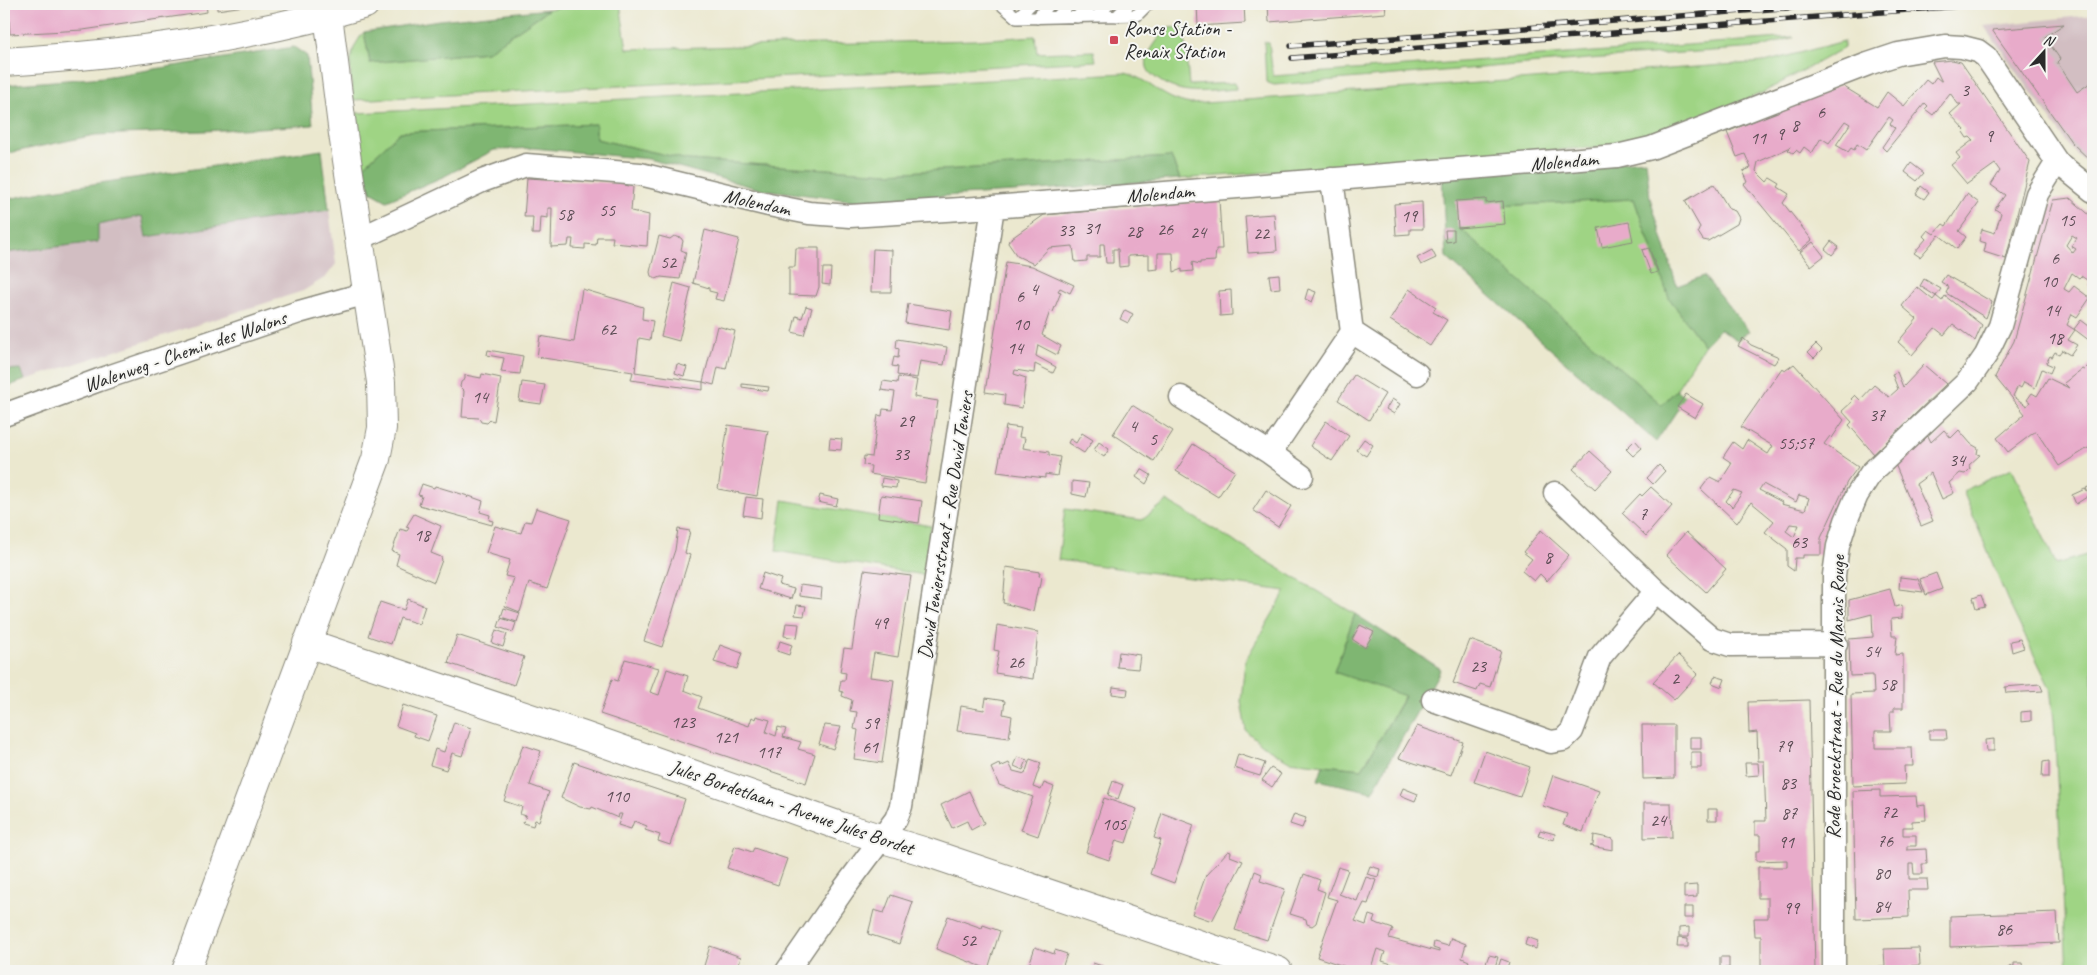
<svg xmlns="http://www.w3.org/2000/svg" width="2097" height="975" viewBox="0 0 2097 975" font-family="Caveat,sans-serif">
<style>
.industrial{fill:#d2bec2}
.green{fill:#9fd484;stroke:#658058}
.forest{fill:#7fb672;stroke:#55704e}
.building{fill:#e8abca;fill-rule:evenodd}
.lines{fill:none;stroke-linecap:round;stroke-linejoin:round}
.service-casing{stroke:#8b8a7d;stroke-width:14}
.minor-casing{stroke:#8b8a7d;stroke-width:25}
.tertiary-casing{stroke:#8b8a7d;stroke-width:30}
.service{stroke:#fff;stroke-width:11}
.minor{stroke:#fff;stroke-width:22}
.tertiary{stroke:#fff;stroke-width:28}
.rail-casing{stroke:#2b2b2b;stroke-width:5.5}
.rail{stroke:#f6f6f2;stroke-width:4;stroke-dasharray:11;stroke-linecap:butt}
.poi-dot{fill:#d1495b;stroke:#f6f6f2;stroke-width:2}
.labels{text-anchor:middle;stroke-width:4;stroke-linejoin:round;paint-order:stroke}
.number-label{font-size:18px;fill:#5a4b53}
.poi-label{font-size:20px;fill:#2b2b2b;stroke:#f6f6f2;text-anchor:start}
.street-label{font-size:20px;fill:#2b2b2b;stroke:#f6f6f2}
</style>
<rect width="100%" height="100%" fill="#f6f6f2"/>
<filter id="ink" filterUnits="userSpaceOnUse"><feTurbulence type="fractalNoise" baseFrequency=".02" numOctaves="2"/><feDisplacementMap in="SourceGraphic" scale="10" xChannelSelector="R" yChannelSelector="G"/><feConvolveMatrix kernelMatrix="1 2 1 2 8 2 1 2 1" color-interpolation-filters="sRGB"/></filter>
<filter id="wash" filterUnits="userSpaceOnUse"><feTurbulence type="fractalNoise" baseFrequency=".0096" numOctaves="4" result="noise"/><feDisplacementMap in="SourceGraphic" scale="20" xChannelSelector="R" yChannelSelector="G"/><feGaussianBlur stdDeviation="1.12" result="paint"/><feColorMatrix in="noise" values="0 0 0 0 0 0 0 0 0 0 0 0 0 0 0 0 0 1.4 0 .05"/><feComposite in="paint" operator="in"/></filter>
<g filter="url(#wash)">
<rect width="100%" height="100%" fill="#ebe8cf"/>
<path class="industrial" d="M2093,15v154l-20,-18 -89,-125z
M329,210l7,54 -10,13 -23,14 -278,89 -4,-11 -17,1v-117l94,-11 -1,-17 45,-9 5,21z"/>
<path class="green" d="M578,4h42l7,45 348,-9 60,-4 2,17 57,-2 2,10 -743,39c-2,-27 -8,-45 11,-68l6,31 117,-11 62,-43z
M1184,27l5,58 46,-2 1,6c-28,2 -56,8 -80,-11 -7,-5 -11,-10 -9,-19 3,-11 13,-21 19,-31z
M1794,37l-35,11 -171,11 -314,26 -8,-3 -2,-40 5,1 4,33z
M1844,41v7l-82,45 -125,51 -457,35 -9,-22 -283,16 -200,-13 -92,-21v-15l-196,8 -36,34 -7,-53 768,-40c25,6 35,26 66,31l574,-42z
M1634,199l35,99 35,48 -28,44 -14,15 -201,-175 1,-22z
M2012,468l44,96 37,-11v418h-26l-13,-251 -4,-32 -43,-89 -44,-108z
M783,500l148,26 -7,49 -148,-24z
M1167,501l188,113 -21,58 71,23 -43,74 -73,-8 -25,-15 -18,-15 -5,-30 4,-40 41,-70 -228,-31 7,-51 77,11z"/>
<path class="forest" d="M549,9l-62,43 -117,11 -6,-31 75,-12z
M294,47l13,9 6,69 -109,6 -109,4 -91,19v-69l100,-8z
M596,124v15l92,21 200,13 283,-16 9,22 -166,13 -158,9 -97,-12 -110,-30 -116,-11 -39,2 -49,26 -58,25 -16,-9 -7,-26 36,-34z
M322,150l7,60 -183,27 -4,-21 -44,9v17l-94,11v-53l42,-9z
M1646,160l4,38 27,88 27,-10 45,55 -12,9 -17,-11 -16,17 -35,-48 -35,-99 -172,9v22l200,175 14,-15 10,7 -30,45 -210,-185 -4,-82z
M21,369l4,11 -21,8v-18z
M1355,614l86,55 -69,123 -54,-12 5,-15 39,4 43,-73 -71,-24z"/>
<g id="blocks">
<path class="building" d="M4,4h202l1,8 -124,18 -73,4 -2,-28h-4z
M217,4h34v1l-34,5z
M1197,4h47l1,19 -47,3z
M1268,4h117l1,9 -117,9z
M2064,24l-19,13 15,22 -3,3 20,30 16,-11v82l-21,-20 -80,-113z
M1952,60l9,2 69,100 -24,97 -22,-7 2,-9 -7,-2 3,-12 13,4 6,-20 -6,-4 10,-14 -14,-10 9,-14 -5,-7 -28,20 -16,-19 9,-7 -4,-5 17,-13 -3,-3 -3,1 -4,-6 2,-2 -15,-16 11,-10h-3l-8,-11 -17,22 -8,-6 3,-3 -3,-3 -39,48 -4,-4 13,-19 -5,-4 3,-4 -4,-3 -23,33 -9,-6 -3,6 -3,-2 -3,4 -12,-7 14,-21 -5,-3 -16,22 -8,-5 -9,15 -8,-6 -4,6 -4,-3 -3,3 -5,-3 3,-3 -33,15 -2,9 11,11 3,-4 10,6 -2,3 11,7 -6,9 29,37 -13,11 -55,-67 4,-2 -5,-11 8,-3 -6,-14 -8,3 -10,-25 114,-47 36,22 10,-15 17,14 22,-26 5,4 5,-7 6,5 -10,-20z
M1911,163l13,10 -7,8 -12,-9z
M527,178l90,5 16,4 -2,24 18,4 -2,31 -35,-3 1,-6h-16l-1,8 -11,-1v5l-13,-1 1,-9h-4l-1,7 -17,1 1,-39h-4v10l-7,-1 -1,17h-8l1,-17h-9z
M1714,184l15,25 6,2 4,7 -2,6 -29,17 -5,-1 -5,-8 2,-5 -15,-26z
M1921,186l8,6 -5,7 -8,-5z
M1967,194l12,9 -20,28 7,6 -9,12 -18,-14 -19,22 -6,-4 12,-14 -3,-3 5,-6 6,4 9,-10 3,2z
M2070,198l23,20v71l-5,-4 2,-3 -9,-6 -2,2 -7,-5 -8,16 5,3 5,-6 16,12 -13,19 -5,-3 -5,11 8,5 -7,10 9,5 -7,10 -8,-5 -3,4 -4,-2 -3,5 -2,-1 -4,7 7,3 -3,7 -8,-4 -7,19 -11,-6 -3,6 -3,-2 -5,10 14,10 3,-4 -3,-2 5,-7 5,3 11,-18 21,10 -5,-5 18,-14 2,1 9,-9v84l-34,21 -23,-35 -28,21 -11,-14 28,-24 -30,-37 19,-36 39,-141zM2072,235l5,3 -6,8 5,3 -3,4 -7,-8z
M1486,199v4l17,-2 2,23 -47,4 -2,-27z
M1219,200l3,49h-6l-1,12 -15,1v2l-8,-2 1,9 -11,1v-3l-8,3 -1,-19h-15v16l-9,1v-15l-21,1v10l-9,1 -1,-18h-5v14h-7l-2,-19h-4v13h-13v4l-12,1 -2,-16 -24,2 -15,16 -17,-8 -9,-13 1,-3 35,-25z
M1422,202l1,27h-13v5l-14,1 -2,-31z
M1274,214l3,37 -29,2 -3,-37z
M1629,222l4,19 -31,6 -4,-19z
M705,230l34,9 -15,62 -9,-2 2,-6 -8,-2v-3l-16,-5z
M1445,230h9v11l-8,1z
M659,236l11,3 4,-3 7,2 2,3 -2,9 5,2 -6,27 -19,-2 -5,2 -5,-3 -1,-4z
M1831,241l8,6 -7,8 -7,-6z
M1813,242l11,14 -13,10 -11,-14z
M796,248h23v39l-3,9 -27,-1v-28h6z
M1649,248l9,24 -7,2 -9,-24z
M873,249l19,1 -1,42h-20z
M1432,250l4,8 -15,7 -4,-7z
M1006,262l26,4 42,19 -4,8 -10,-5 -2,3 3,1 -8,20 -3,-1 -8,24 19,11 -4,9 -19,-10 -2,11 20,11 -3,6 -18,-9 -1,9 -19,-3 -1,4 12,4 -4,30 -18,-3 1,-10 -20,-3z
M823,268h8l-1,17 -8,-1z
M1279,274l1,14 -9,1 -2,-14z
M1946,275l46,27 -6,16 -40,-25 3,-6 -8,-5z
M1924,279l17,10 -5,7 -16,-10z
M674,283l17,5 -12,53 -18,-5z
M1917,287l16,13 3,-4 6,5 3,-5 37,29 -7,16 -22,-17 -9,11 -9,-7 -23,27 -14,-13 19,-23 -15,-13z
M582,289l61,18 -1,12 11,2 -3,19 -11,-2 -4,34 68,10v8l-72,-10 2,-8 -96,-15 3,-21 34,6z
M1308,289l8,3 -4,10 -7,-3z
M1409,289l27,18 -3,5 14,8 -17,26 -40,-26z
M1231,290l1,25 -12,1 -1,-25z
M908,304l44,7 -3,19 -44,-7z
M806,306l6,2 -8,27 -12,-3 4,-16 6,2z
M1125,310l8,4 -5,9 -8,-4z
M2081,320l12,9v8l-3,4 -16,-12z
M717,326l18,5 -9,38 -8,-2 -4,18 -11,-3z
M1743,338l8,7 28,12 -5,7 -36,-18z
M897,339l50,8 -3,18 -24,-4 -3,17 -20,-3 1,-8 -6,-1 2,-9 4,1 1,-9 -3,-1z
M1816,344l6,6 -8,8 -6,-6z
M488,350l35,6 -3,18 -19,-2 3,-14 -17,-3z
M677,364l10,3 -3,9 -9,-3z
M1794,364l50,56 -12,18 -2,-2 -6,8 34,23 -11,15 -26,56v17h-18v3h-8l-1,13 -7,-5v-17l-22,-17 9,-11 -23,-19 -14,21 -36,-34 9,-12 10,5 12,-19 -9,-6 10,-15 9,7 5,-9 21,14 5,-8 -32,-19 41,-59 4,2zM1763,484l33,18 3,-7 10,3 -4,12 -24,-6 1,-2 -23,-12zM1734,490l8,3 -10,14 -6,-6zM1790,524l9,1 -5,12 -8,-6z
M1924,365l22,19 -72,70 -25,-29 3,-3 -10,-11 11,-10 -2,-2 4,-4 5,5 14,-15 15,12 9,-8 -6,-15 5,-2 6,15z
M482,374l19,4 -7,43 -4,-1 -3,3 -6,-1 -2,-4 -17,-1 2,-26 -4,-4 1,-5 4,-3v-4l16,3z
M1354,375l31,19 -16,26 -31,-20z
M898,377l19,3 -3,17 24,4 -13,82 -55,-9 1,-8 -8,-1 1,-9 8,1 6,-42 4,1 1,-7 9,1 3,-18 -14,-2 2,-9 14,2z
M522,382l23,3 -4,19 -22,-3z
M742,384l27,3 -1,4 -26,-4z
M1686,394l17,10 -8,14 -18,-11z
M1392,399l8,5 -6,10 -8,-5z
M1132,405l41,26 -19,30 -41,-27z
M1326,421l23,15 -17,25 -22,-15z
M728,425l40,6 -11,65 -39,-7z
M1006,426l15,2 -2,9 6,1 -2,10 26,4v3l11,2 -3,19 -12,-2v4l-48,-6z
M1944,430l7,8 8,-8 12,14 7,4 -1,6 3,1 -11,10 1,4 -5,5 -5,-1 -11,10 5,10 -12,6 -11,-26 -15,11 17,37 -12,5 -26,-62 33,-28 3,6z
M1082,433l11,7 -9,13 -16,-10 2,-4 6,4z
M830,438l12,1 -1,11 -12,-1z
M1364,439l9,6 -7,11 -10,-6z
M1635,440l7,8 -9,8 -7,-7z
M1099,442l10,7 -5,8 -10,-7z
M1193,444l42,27 -17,26 -42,-26z
M1590,451l22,20 -17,18 -22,-20z
M1659,465l6,6 -12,13 -6,-6z
M1141,469l10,6 -5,9 -10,-7z
M882,478l15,3 -1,7 -15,-2z
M1072,481l17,2 -3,14 -14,-3z
M422,484l12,4 1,-2 33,10 -1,2 2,-2 14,5 -3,11 10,3 -1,5 4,1 -1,4 -73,-20 3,-9 -4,-1z
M2093,485v8l-17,11 -4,-9 13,-6 3,4 -2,-5z
M1651,487l21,19 -26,30 -24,-23 18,-19 2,2z
M1266,490l25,16 -13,21 -25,-17z
M820,495l18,4 -2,7 -18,-4z
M881,495l41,6 -3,22 -41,-6z
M746,497l17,2 -2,19 -18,-3z
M536,508l35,11 -24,70 -18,-6 -9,29 -15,-6 9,-28 -9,-2 5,-16 -24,-7 9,-27 26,7 4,-12 6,1z
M414,514l27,12 -10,27 10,4 1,3 -8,22 -38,-17 3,-11 -7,-3 8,-22 7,2 2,-3 -3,-1z
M678,529l12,2 -5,22 5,2 -28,92 -18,-6 31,-91z
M1541,530l28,25 -22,26 -7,-7 -6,7 -12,-10 10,-12 -9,-7z
M1686,532l40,37 -20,23 -40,-37z
M1006,567l34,5 -1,4 3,1 -2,11 -2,-1 -5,24 -30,-8z
M864,570l47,6 -13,81 -24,-4 -4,24 24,3 -12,83 -28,-4 4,-29 -4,-1 3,-17 -7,-1 2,-11 -10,-4 1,-4 -4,-1 2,-11h4l1,-7 -6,-1 4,-24 8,1z
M763,573l18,6 -2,6 15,4 -3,10 -33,-10z
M1936,573l6,16 -16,6 -6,-16z
M1900,577l18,2 5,13 -24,-3z
M800,585l22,3 -1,11 -22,-3z
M1890,589l5,18 7,-2v13l-11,1 1,17h5l-2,19 8,-1v54h-9v4h-4l1,19h-16v17h37l1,18h-9l1,18 -52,2 -2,-92 23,-1 -1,-18 -23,1 -1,-37 24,-2 -1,-23 -23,6v-20z
M1981,595l4,11 -9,2 -3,-10z
M408,599l17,7 -6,18 -19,-6 -9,26 -23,-8 12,-34 24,8z
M797,605l9,1 -2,10 -9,-1z
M504,608l16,5 -3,9 -16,-5z
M501,618l15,5 -3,9 -15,-5z
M786,623l13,1 -2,14 -13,-2z
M997,625l41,7 -5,47 -38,-6 4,-22 -5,-1z
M1360,625l14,7 -9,16 -13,-9z
M496,630l11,4 -4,13 -11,-4z
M457,635l67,22 -10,28 -66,-22z
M2020,639l4,9 -12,4 -2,-11z
M1470,640l31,11 -11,36 -10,-3 -3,7 -24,-8z
M780,641l12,4 -3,10 -12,-4z
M720,645l22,8 -5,16 -23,-7z
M1119,652l21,3 -2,14 -21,-2z
M1678,655l20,19 -24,26 -21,-18z
M625,659l34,9 -9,24 9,3 8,-26 21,7 -4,14 18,7 -4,11 51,18 3,-9 3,2 1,-3 14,4 -4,12 10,4 2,-9 8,2 -3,8 18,5 -3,7 17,5 -9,29 -206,-69 12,-35 6,2z
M1715,676l10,3 -3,8 -10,-4z
M2040,684l3,7 -37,2 -1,-6z
M1113,687l15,2 -1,7 -15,-2z
M986,698l19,3 -2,13 9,2 -3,22 -52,-7 4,-25 23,4z
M1809,700l6,271h-54v-35h-6l-1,-18h14v-20h-10v-31h29v-7l-31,1v-10h4v-16h-5v-14h11l-2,-60h-6l-1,-29 -8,1 -1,-31z
M403,705l34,11 -9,25 -14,-5 1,-3 -19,-7z
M2031,711v10l-10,1v-10z
M454,722l17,6 -9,28 -10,-3 -6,17 -16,-5 5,-16 9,3z
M825,725l16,2 -8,22 -14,-5z
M1642,725h32v53l-31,1z
M1417,726l46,16 -12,33 -52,-17z
M1929,730h17l1,9h-18z
M1690,737h11v12h-11z
M1994,739v12h-8l-1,-11z
M523,745l18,6 -11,34 19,7 -10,29 -4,-1 -2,6 -10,-3 3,-7 -6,-2 2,-7 -18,-6z
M1485,751l45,16 -10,30 -46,-15z
M1691,752h10v16h-10z
M1238,754l27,9 -5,13 -26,-8z
M1018,757l9,3 -4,10 -9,-4z
M1030,759l11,4 -8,24 8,3 3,-7 10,4 -16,49 -17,-6 12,-33 -34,-12 -8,-17 8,-4 1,3 9,-4 4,8 12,3z
M2049,761v16h-7l1,-15z
M574,762l111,37 -15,46 -12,-4 2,-6 -15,-5 2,-4 -13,-5 -3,8 -13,-4 4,-11h-3l-1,4 -26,-11 -1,2 -11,-2 -19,-9z
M1745,763h13l1,12 -13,1z
M1271,768l10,6 -9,13 -10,-7z
M1553,775l46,16 -16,41 -20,-7 4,-11 -24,-8z
M1113,781l10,4 -5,14 -10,-4z
M1403,788l15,6 -3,7 -15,-6z
M1880,790v7l36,-1 1,10 8,-1 1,15 -14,1v6h-9v8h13v11h-9v4l19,-1 1,15h-5l1,10h-9l-1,-10h-4v15h18l1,11h-20l1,27 -53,2 -3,-128z
M969,791l15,32 -13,7 -4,-9 -15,7 -11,-23z
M1104,798l33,11 -11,34 -10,-3 -7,20 -23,-8z
M1644,803h27l1,34 -28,1z
M1708,809h9v11h-9z
M1162,813l32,12 -20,58 -24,-9 11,-34 -7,-2z
M1294,814l12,4 -4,10 -12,-4z
M1540,830l15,4 -1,6 -16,-4z
M1594,835l19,4v11l-23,-4 3,-1z
M735,846l17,6 2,-4 33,11 -9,26 -51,-17z
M1228,851l3,1 -1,4 13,5 -31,60 -20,-7 14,-39z
M1370,866l10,3 -2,8 -11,-3z
M1338,867l10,3 -9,24 18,7 9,-24 10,3 -8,24 -4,-1 -9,18 11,4 3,-10 6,2 -2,5 20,7 -4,9 50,14v-2l-6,-2 1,-6 14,4 3,-8 15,6 -4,14 7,3 -1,2 15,4 -1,4h-67l-33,-10 3,-9 -8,-3 -7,22h-12l-41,-14 20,-57 -10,-3z
M1255,871l7,3 -2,7 25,8 -18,51 -32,-10z
M1304,874l16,6 -3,9 8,3 -9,31 -4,3 -5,-2 -1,-5 -16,-5z
M1697,885v12l-13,1v-12z
M891,895l22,7 -14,42 -31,-10 6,-24 10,3z
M1684,907h9v11h-9z
M2057,912l2,31 -109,4v-31z
M948,916l34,12 1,-3 17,6 -12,38 -52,-20z
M1689,927v10h-10v-9z
M1527,937l11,4 -2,8 -11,-4z
M1678,938l10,1v8h-11z
M710,946l31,11 -3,10 2,1 -1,3 -36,-2z
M1035,947l19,7 1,-4 12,4 -6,17h-34z
M1919,948l1,17 -9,1v5h-54v-3l28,-1 -1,-18z
M1489,955l9,2 -4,14h-11z
M1720,957h9v11h-9z
M1501,959l8,3 -3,9h-9z
M1093,963l12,4 -2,4h-12z
M2014,963h9l1,8h-15v-4l5,-1z"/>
</g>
</g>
<g filter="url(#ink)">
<use href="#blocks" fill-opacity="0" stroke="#8b8a7d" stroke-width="1"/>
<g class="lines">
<g class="service-casing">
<path id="service" d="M1001,4l16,14 120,-3 11,-11
M1097,16l12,-12
M1117,16l12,-12
M1057,17l13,-13
M1077,17l13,-13
M1017,18l14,-14
M1037,18l13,-14"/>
</g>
<g class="minor-casing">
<path id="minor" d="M1332,179l20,153 65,42
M359,239l123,-58 44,-16 114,9 129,31 40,8 41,3 143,-9 624,-51 34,-8 217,-84 30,-10 47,-8 17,1 16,4 8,6 71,105 36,29
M1181,397l89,56 82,-121
M4,415l95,-35 200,-68 68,-19
M1270,453l32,23
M1555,493l101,98 56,48 18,6 106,-1
M1433,700l118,42 12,-2 9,-9 28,-74 56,-66
M787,971l56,-81 53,-71 5,-13 92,-599
M1834,971v-396l4,-29 8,-25 11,-26 14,-22 97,-92 18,-26 14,-29 37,-132 20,-32"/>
</g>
<g class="tertiary-casing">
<path id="tertiary" d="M4,62c122,-8 243,-23 361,-58
M307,643l277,93 256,90 83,25 355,120
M186,971l190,-512 6,-31 -1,-46 -38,-248 -15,-119"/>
</g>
<use href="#service" class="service"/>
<use href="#minor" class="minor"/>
<use href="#tertiary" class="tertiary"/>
<g class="rail-casing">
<path id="rail" d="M1291,46l545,-42
M1292,58l693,-54"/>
</g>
<use href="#rail" class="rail"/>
</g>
</g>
<rect class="poi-dot" x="1109" y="35" width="10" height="10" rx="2.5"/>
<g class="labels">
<g class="number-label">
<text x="1965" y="96">3</text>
<text x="1821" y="118">6</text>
<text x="1795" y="131">8</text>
<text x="1780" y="140">9</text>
<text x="1989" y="142">9</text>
<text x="1758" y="144">11</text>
<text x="607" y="216">55</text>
<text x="565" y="220">58</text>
<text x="1409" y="222">19</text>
<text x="2067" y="226">15</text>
<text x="1092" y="234">31</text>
<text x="1165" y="235">26</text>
<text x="1066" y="236">33</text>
<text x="1134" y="237">28</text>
<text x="1198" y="238">24</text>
<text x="1261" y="239">22</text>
<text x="2055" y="264">6</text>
<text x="668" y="268">52</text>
<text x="2049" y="287">10</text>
<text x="1034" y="295">4</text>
<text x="1020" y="302">6</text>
<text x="2052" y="316">14</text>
<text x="1021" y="330">10</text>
<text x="608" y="335">62</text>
<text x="2055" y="344">18</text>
<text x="1015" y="354">14</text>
<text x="480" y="403">14</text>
<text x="1877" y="421">37</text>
<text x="906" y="427">29</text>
<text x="1133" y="432">4</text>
<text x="1153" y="445">5</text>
<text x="1796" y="449">55;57</text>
<text x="901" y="460">33</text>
<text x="1957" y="466">34</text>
<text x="1643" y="520">7</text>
<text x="422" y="541">18</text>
<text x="1799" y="548">63</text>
<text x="1548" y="563">8</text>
<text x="880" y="629">49</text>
<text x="1872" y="657">54</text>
<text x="1016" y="668">26</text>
<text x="1478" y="672">23</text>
<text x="1675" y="684">2</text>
<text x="1888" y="690">58</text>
<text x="683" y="728">123</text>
<text x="871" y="729">59</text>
<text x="726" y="743">121</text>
<text x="1784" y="752">79</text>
<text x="870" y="753">61</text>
<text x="769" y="758">117</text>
<text x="1788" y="789">83</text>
<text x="617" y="802">110</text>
<text x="1889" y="818">72</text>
<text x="1789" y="819">87</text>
<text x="1658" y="826">24</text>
<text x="1114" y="830">105</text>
<text x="1885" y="847">76</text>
<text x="1786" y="848">91</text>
<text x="1882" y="879">80</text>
<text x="1882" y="912">84</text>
<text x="1791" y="914">99</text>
<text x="2004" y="935">86</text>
<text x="968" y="946">52</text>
</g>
<g class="poi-label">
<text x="1124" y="35">Ronse Station -<tspan x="1124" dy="23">Renaix Station</tspan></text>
</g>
<g class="street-label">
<text transform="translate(1564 161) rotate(-5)" y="7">Molendam</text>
<text transform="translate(1160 193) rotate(-5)" y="7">Molendam</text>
<text transform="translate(757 202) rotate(12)" y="7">Molendam</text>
<text transform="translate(185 351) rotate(-19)" y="7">Walenweg - Chemin des Walons</text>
<text transform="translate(945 525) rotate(-81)" y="7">David Teniersstraat - Rue David Teniers</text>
<text transform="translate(1835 697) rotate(-89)" y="7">Rode Broeckstraat - Rue du Marais Rouge</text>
<text transform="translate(792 807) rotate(19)" y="7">Jules Bordetlaan - Avenue Jules Bordet</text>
</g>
</g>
<rect width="2097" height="975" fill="none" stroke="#f6f6f2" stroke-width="20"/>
<g transform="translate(2044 52) rotate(21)" stroke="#f6f6f2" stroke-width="4" paint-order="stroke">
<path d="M0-4L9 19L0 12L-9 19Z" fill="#2b2b2b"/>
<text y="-8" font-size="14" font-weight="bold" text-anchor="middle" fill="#2b2b2b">N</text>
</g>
</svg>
